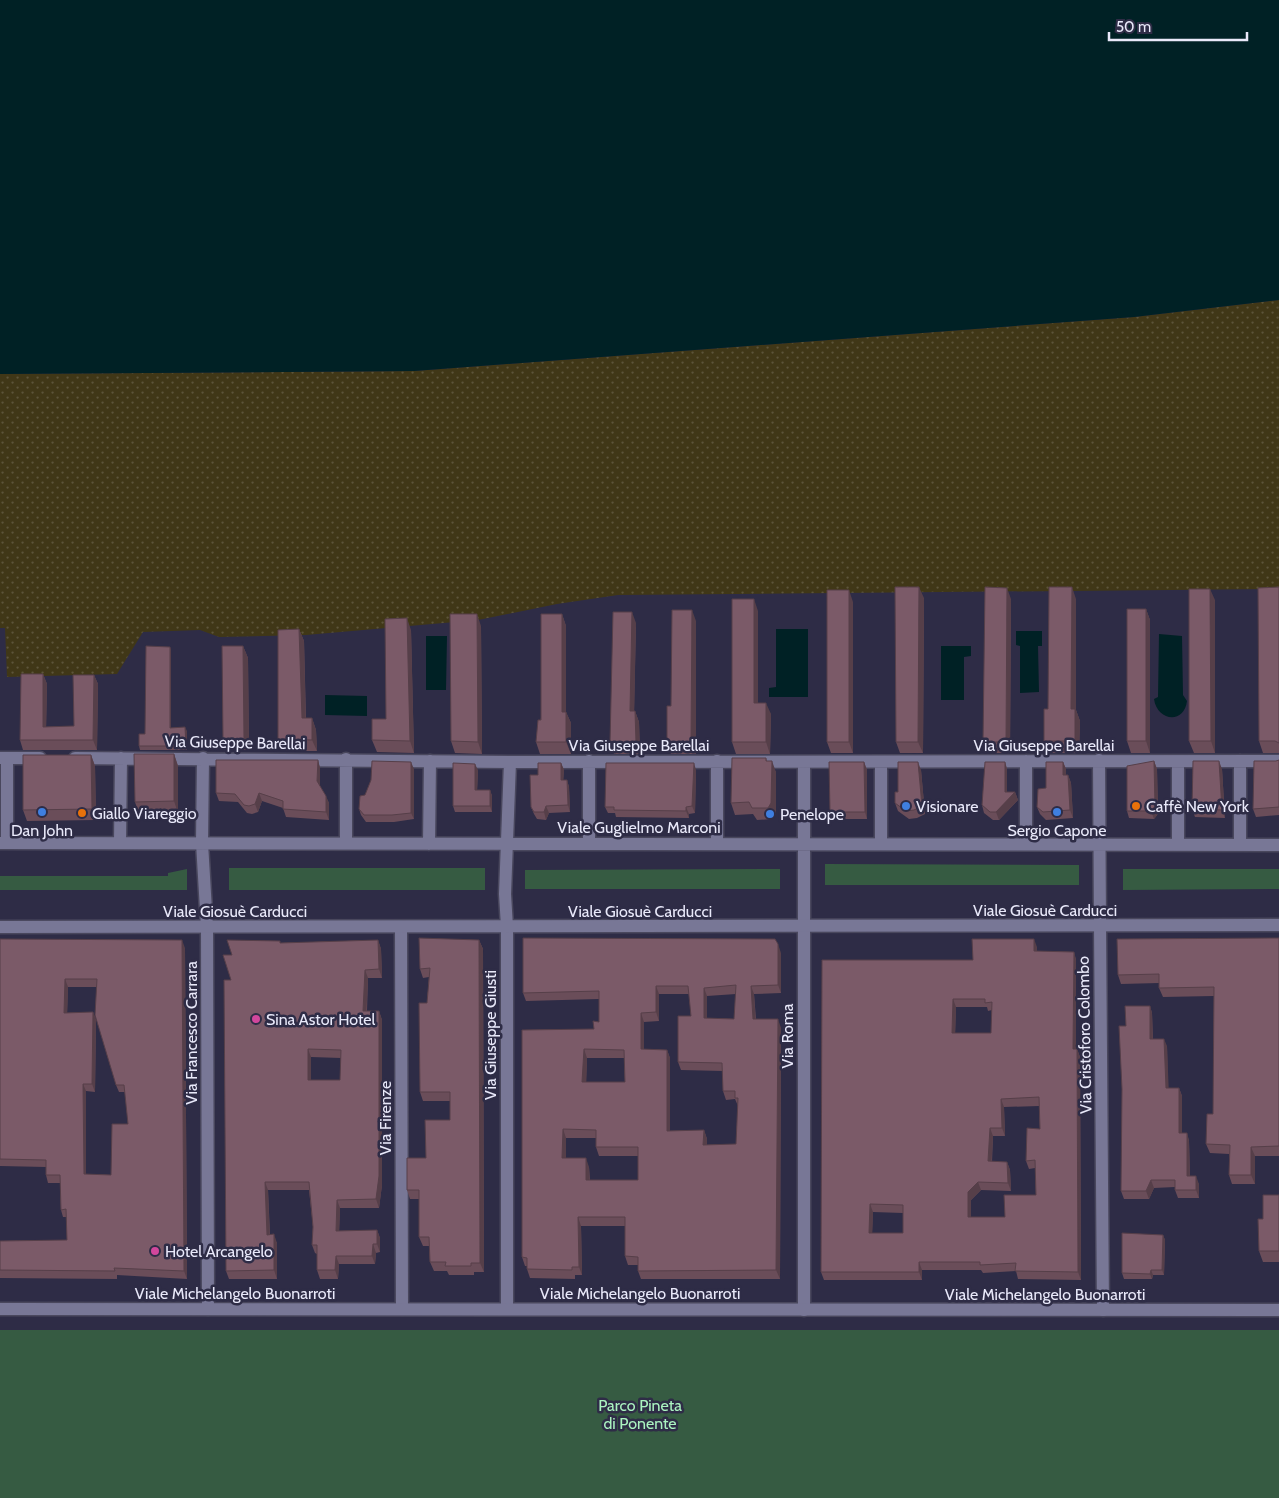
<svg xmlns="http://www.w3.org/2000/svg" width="1279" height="1498" viewBox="0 0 1279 1498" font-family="Cabin,sans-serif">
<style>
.green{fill:#365b42}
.sand{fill:url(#sand-dots)}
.water{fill:#002125}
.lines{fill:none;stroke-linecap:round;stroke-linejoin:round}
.pedestrian-casing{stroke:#49475d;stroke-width:15}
.minor-casing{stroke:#49475d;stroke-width:15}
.tertiary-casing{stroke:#49475d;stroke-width:15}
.pedestrian{stroke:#787796;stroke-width:12}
.minor{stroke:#787796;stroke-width:12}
.tertiary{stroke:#787796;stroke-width:12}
.wall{fill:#6a4d59;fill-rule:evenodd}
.shaded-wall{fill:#563f49}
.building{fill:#7b5a68;stroke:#563f49;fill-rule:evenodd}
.shop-dot{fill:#3f7fe0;stroke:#2e2c46;stroke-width:2}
.food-dot{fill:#e8710a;stroke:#2e2c46;stroke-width:2}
.hotel-dot{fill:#d1479c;stroke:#2e2c46;stroke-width:2}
.labels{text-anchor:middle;stroke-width:5;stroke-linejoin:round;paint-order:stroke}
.street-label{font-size:16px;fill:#e9e9fa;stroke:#2e2c46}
.poi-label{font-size:16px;fill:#e9e9fa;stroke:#2e2c46;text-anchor:start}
.park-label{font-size:16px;fill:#abf3c0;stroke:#2e2c46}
</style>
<defs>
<pattern id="sand-dots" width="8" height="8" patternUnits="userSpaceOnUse" patternTransform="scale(1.25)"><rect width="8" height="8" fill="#403717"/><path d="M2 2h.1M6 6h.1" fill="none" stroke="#5c543a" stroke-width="1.8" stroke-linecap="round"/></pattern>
</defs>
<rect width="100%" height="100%" fill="#2e2c46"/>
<path class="green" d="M825,864l254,1v20h-254z
M229,868h256v22h-256z
M187,869v21h-187v-14h168v-3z
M780,869v20h-255v-19z
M1123,869h156v20l-156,1z
M0,1330h1279v168h-1279z"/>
<path class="sand" d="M1279,300v289l-661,6 -61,9 -79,16 -172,15 -87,2 -19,-7 -57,2 -26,42 -110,3 -2,-49h-5v-254l414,-3 720,-54z"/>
<path class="water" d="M0,0h1279v300l-145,17 -720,54 -414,3z
M776,629h32v68h-39v-9l7,-1z
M1016,631h26v15h-4l1,46 -19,1v-47l-4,-1z
M1159,634l23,2 1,59 4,6c-3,24 -30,20 -33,-2l4,-2z
M426,636h21l-1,54h-20z
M941,646h30v10l-7,1v43h-23z
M325,695l42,1v20l-42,-1z"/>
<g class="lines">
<g class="pedestrian-casing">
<path id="pedestrian" d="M0,758h40
M75,758l435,4 769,-1
M203,758l-1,85 5,84
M1099,760l1,166
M589,761v82
M717,761v82
M1026,761v83
M804,762v165
M881,762v82
M1178,762v82
M120,842l1,-84
M0,843l1279,2
M7,843v-85
M346,843v-84
M429,844l1,-83
M1240,845v-84
M507,927l-2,-33 5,-132"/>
</g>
<g class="minor-casing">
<path id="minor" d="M1100,926l3,384
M207,927l1,382
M401,927l1,382
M804,927v383
M507,1309v-382"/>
</g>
<g class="tertiary-casing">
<path id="tertiary" d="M0,927l1279,-2
M0,1309l1279,1"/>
</g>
<use href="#pedestrian" class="pedestrian"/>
<use href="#minor" class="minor"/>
<use href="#tertiary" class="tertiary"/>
</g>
<path class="wall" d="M1279,587v166h-16l-4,-12z
M924,598l-1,155h-23l-4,-11z
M1011,599l-1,154h-22l-5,-11z
M1076,599v111l4,11 -1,32h-31l-4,-12 4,-32z
M1215,600v153h-21l-5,-12z
M853,602v151h-22l-4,-11z
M1146,609l4,11v133h-19l-4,-12z
M758,611v92l13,11 -1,40h-34l-4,-12z
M562,614l4,12v86l5,11v31h-31l-4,-12z
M696,621v133h-25l-4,-12 4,-36z
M636,623l-2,88h1l4,11 1,32h-26l-4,-11z
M481,626l1,128 -27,-1 -4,-12z
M299,629l5,12 2,77h6l4,12 1,21h-35l-4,-12z
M411,630l3,123 -37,-1 -5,-12 14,-21z
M243,646l5,12 1,92h-21l-5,-11z
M170,647l1,4v77l16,3v19h-47l-1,-4 6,-12z
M43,674l4,10 -1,43 28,-1 20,-51 4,9 -1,66h-74l-3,-10z
M174,754l4,12v47l-39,1 -4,-12z
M91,755l4,11 1,54 -69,1 -4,-11z
M766,758l1,3 9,11v42l-4,5 -15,1 -4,-6 -18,1 -4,-12z
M318,760l2,8v18l9,17v17l-43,-3 -3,-9 -21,-7 -4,11 -6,2 -5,-1 -9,-11 -19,-1 -3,-8z
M1279,760v55l-23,2 -3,-8 23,-48z
M1154,761l3,8 1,45 -4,5 -25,-1 -2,-7z
M864,762l3,8v49h-35l-2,-7z
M1005,762l2,7v23h8l3,8 -19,20h-6l-9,-7 -2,-8z
M1063,762l3,7v6h2l3,8 2,35 -27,2 -6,-6 -3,-7 9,-19z
M561,763l3,7 -1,10h4l2,7 1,25 -21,1 -3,7 -9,-1 -3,-5 -3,-7 7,-32z
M414,769v50l-20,3h-28l-5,-7 -2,-6 6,-14z
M1222,769l3,49 -30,-1 -3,-8z
M478,770l-1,20h13l2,6v16h-37l-2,-6z
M696,770l-1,43 -6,1v4l-73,-1 -1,-4h-7l-3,-6z
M921,770l4,44 -8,4 -8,1 -11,-8 -3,-8 3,-11z
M1279,938v218h-24v28h-23l-3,-9v-21l-19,-1 -4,-9 7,-30 1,-118 -51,1 -4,-9v-5l-38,1 -3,-9z
M0,939l185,9 2,331 -70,-4v4l-117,-1v-37l67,-1v-23h-4l-2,-7 -1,-27h-12l-2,-8v-8l-46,-1v26zM68,987h28l20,98 3,7h6l3,32 -17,51 -25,-1v-83l9,1 1,-72 -3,-8 -26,1z
M378,940l3,9 1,29h-14l-1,33h12l3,9v165l-3,23h-39l-1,23 38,-1 3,8v14l-4,1 -1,11h-36l-1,15h-18l-3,-9v-16l-2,-1 -3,-8 1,-18 -4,-37h-41l2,44 7,9v36h-48l-3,-8 6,-316 49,-12zM311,1057l30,1 -1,22h-29z
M479,940l4,9 1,323h-10v3h-25l-2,-4h-13l-4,-9 -1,-16h-6l-4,-9v-38h-9l-3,-9 19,-32 24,-38v-19h-27l-3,-9 9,-115 -6,1 -3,-9z
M1037,947v4l37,1 2,8v89h1l3,8 1,223 -63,-1 -2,-8 -33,2 -2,-3h-59v10h-98l-3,-8 1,-312h151zM956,1007h31l1,4 4,-1 -1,23h-36zM1039,1106l1,23 -14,32 3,8 6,-1 1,27 -31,22h-34v-17l10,-10 30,1 -1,-21 -3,-8h-15l1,-26h12l-1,-29zM873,1212l30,1v20h-31z
M781,953v40l-27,1 2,25 25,9 -1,251h-139l-3,-8v-6h-10l-3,-9v-30h-44l1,49h-7v4l-45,-1 -3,-9v-3h-2l-3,-9v-227l72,-1 5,-7v-23l-73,2 -3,-8zM659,994h30l2,22 -13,46 3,8 42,1v20l3,9 9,-1 3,7 -2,38 -29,1v-6l-3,-9 -34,1v-73l-3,-8 -23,-1v-27l15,-1zM736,994l-2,25 -27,-1v-22zM587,1058h37l1,24h-39zM566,1138h30v9l3,9h39v24h-48l-1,-13 -23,-9z
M1150,1006l2,7 1,26 14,7 1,42h11l3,8v37h5l2,8 1,35 9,8v14h-21l-3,-8v-3l-21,1 -5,11h-25l-3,-8 5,-165z
M1279,1195v67h-16l-4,-11 4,-32z
M1163,1235l2,5 -1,35h-11l-1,4h-28l-2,-6z"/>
<path class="shaded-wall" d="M919,587l5,11 -1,155 -5,-11z
M1072,587l4,12v111l4,11 -1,32 -4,-12 -4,-32z
M1007,588l4,11 -1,154 -4,-11z
M1210,589l5,11v153l-4,-12z
M849,590l4,12v151l-4,-11z
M754,599l4,12v103l-4,-11z
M1146,609l4,11v133l-4,-12z
M692,610l4,11v133l-5,-12z
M632,612l4,11 -2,99 -4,-11z
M477,614l4,12 1,128 -4,-12z
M562,614l4,12v97l-4,-11z
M407,618l4,12 3,123 -4,-12z
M299,629l5,12 2,89 -4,-12z
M243,646l5,12 1,92 -5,-11z
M170,647l1,4v81l-1,-4z
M43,674l4,10 -1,52 -3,-9z
M94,675l4,9 -1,66 -4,-10z
M766,703l5,11 -1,40 -4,-12z
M635,711l4,11 1,32 -4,-11z
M566,712l5,11v31l-5,-12z
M312,718l4,12 1,21 -5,-11z
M185,727l2,4v19l-1,-4z
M174,754l4,12v47l-4,-12z
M91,755l4,11 1,54 -4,-11z
M318,760l2,8v21l-3,-8z
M772,761l4,11v42l-4,5 -4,-11z
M1154,761l3,8 1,45 -4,5 -3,-8z
M1219,761l3,8 3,49 -3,-8z
M411,762l3,7v50l-3,-6z
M864,762l3,8v49l-2,-7z
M918,762l3,8 4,44 -3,-8z
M1005,762l2,7v31l8,-8 3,8 -19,20 -3,-8 9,-20z
M1063,762l3,7v14l-3,-8z
M561,763l3,7 -1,17 -2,-7z
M694,763l2,7 -1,43 -3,-7z
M475,764l3,6 -1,26 -2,-6z
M1068,775l3,8 2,35 -3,-8z
M567,780l2,7 1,25 -2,-7z
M490,790l2,6v16l-2,-6z
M259,793l3,8 -4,11 -3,-8z
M326,796l3,7v17l-3,-8z
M546,806l3,7 -3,7 -2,-8z
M686,807l3,7v4l-3,-7z
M1034,939l3,8v12l-3,-8z
M182,940l3,8 2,331 -3,-8z
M378,940l3,9 1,29 -3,-9z
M479,940l4,9 1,323 -4,-9z
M778,944l3,9v40l-3,-8z
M1074,952l2,8v97l-3,-8z
M365,970l3,8 -2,42 -3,-9z
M65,979l3,8 -1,34 -3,-8z
M656,986l3,8v27l-3,-9z
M751,986l3,8 2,33 -3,-8z
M704,988l3,8v31l-3,-9z
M953,999l3,8 -1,35 -3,-9z
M1150,1006l2,7 1,33 -3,-7z
M379,1011l3,9v165l-3,23 -3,-9z
M93,1012l3,8 -1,72 -3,-8z
M641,1013l3,9v36l-3,-9z
M778,1019l3,9 -1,251 -4,-9z
M1164,1039l3,7 2,50 -3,-8z
M308,1049l3,8v31l-3,-8z
M584,1049l3,9 -1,33 -4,-9z
M1077,1049l3,8 1,223 -3,-8z
M667,1050l3,8v81l-3,-8z
M83,1084l3,7v91l-2,-8z
M1179,1088l3,8v45l-3,-8z
M1001,1099l3,8 1,29 -3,-8z
M990,1128l3,8 -2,34 -3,-9z
M563,1129l3,9v29l-4,-9z
M704,1130l3,9v14l-4,-8z
M1187,1133l2,8 1,43 -3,-8z
M1251,1147l4,9v28l-4,-9z
M586,1158l3,9 1,21 -4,-8z
M1007,1162l3,8 1,21 -3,-8z
M1196,1176l3,8v14l-3,-8z
M1151,1180l3,8 -5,11 -3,-8z
M265,1182l3,8 2,53 -3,-8z
M978,1182l3,8 -10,10v25l-3,-8v-25z
M337,1200l3,8 -1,31 -3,-8z
M870,1204l3,8 -1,29 -3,-8z
M578,1217l3,9 1,49 -3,-8z
M377,1230l3,8v14l-3,-8z
M274,1234l3,9v36l-3,-9z
M1163,1235l2,5 -1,35 -2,-5z
M373,1244l3,9 -1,11 -3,-8z
M336,1256l3,8 -1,15 -3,-9z
M919,1262l3,8v10l-3,-8z
M1151,1270l2,5 -1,4 -2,-5z"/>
<path class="building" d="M895,587h24l-1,155h-22z
M985,587l22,1 -1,154h-23z
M1049,587h23l-1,122h4v32h-31v-32h4z
M1279,587v156l-4,-2h-16l-1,-153z
M1189,589h21l1,152h-22z
M827,590h22v152h-22z
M732,599h22v104h12v39h-34z
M1127,609h19v132h-19z
M672,610h20l-1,132h-24v-36h4z
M613,612h19l-2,99h5l1,32h-26z
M450,614h27l1,128 -27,-1z
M541,614h21v98h4v30h-30l2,-22h3z
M407,618l3,123 -38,-1v-21h14l-1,-100z
M299,629l3,89h10v22l-34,-1v-109z
M146,646l24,1v81l15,-1 1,19h-47v-12h6z
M222,646h21l1,93h-21z
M21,674h22v53l31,-1 -1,-51h21l-1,65h-73z
M134,754h40v47l-39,1z
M23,755h68l1,54 -69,1z
M732,758h34v3h6l-1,42 -3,5h-16l-3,-6 -18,1z
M216,760h102l-1,21 9,15v16l-43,-3v-8l-24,-8 -4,11 -6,2 -5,-1 -9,-11 -19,-1z
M1279,760v47l-26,2 1,-48h22z
M372,761l39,1v51l-19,2h-28l-5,-6 1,-13 5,-1 6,-15z
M1154,761l1,45 -4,5h-24v-45z
M1193,761h26l3,49 -30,-1z
M829,762h35l1,50h-35z
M898,762h20l4,44 -8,4 -8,1 -11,-8v-11h3z
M985,762h20v30h10l-19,20h-6l-8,-7z
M1046,762h17v13h5l2,35 -27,2 -6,-5 1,-18 8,-1z
M453,763l22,1v26h15v16h-37z
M538,763h23v17h6l1,25 -22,1 -2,6h-10l-3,-5 -1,-32h8z
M606,763h88l-2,43 -6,1v4l-72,-1v-3h-9z
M419,938l60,2 1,323h-9v3h-26l1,-4h-16l-1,-25h-10v-47h-12v-32h19l-1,-38h25v-28h-30l-1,-89h8l3,-35 -10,1z
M523,938l252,1 3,5v41l-27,1 2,33h25l-2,251 -138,1v-14l-13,-1v-39h-47l1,50h-7v3l-45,-1v-11l-5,-1v-227l72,-1 -1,-8 6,1v-31l-76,2zM736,985l-2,34 -30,-1v-30zM656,986h32l3,30h-13v46l44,1 1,28h12v7h3l-2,46 -33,1 1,-15 -37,1v-81l-26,-1v-36l15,-1zM584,1049l40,1 1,32h-43zM563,1129l33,1v17h42v33h-52v-22h-24z
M1279,938v208l-28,1v28h-22l1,-30 -24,-1 1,-30h6l1,-127 -55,1v-14l-41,1 -1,-36z
M0,939l182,1 2,331 -70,-3 1,3 -115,-1v-29l67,-1 -1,-31 -5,1 -1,-35h-14v-15l-46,-1zM65,979h32l-2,36 21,70h8l4,39h-16l-1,51 -27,-1 -1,-90h9l1,-72 -29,1z
M972,939h62v12l40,1 -1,97h4l1,223 -63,-1 1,-8 -36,2v-3h-61v10h-98l1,-312h151zM953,999h32v4l7,-1 -1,31h-39zM1039,1097l1,32 -13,-1 -1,33 9,-1 1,35h-32l1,22h-37v-25l10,-10 30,1 -1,-21 -19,-1 2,-33h12l-1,-29zM870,1204l33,1v28h-34z
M227,940l53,1v2l98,-3 1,29 -14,1 -2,41h16v165l-3,23 -39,1 -1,31 41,-1v14h-4l-1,12h-36l-1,14h-18v-25h-5l1,-18 -4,-45h-44l2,53 7,-1v36l-48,1 -2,-291h7l-8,-25h9zM308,1049l33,1 -1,30h-32z
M1125,1006h25v33h14l2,49h13v45h8v43h9v14h-21v-10h-24l-5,11h-25l1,-102 -3,-63h7z
M1263,1195h16v56h-20l-1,-32h5z
M1122,1233l41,2 -1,35h-11l-1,4 -28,-1z"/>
<g class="shop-dot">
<circle cx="906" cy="806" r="5"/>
<circle cx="42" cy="812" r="5"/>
<circle cx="1057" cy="812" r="5"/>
<circle cx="770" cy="814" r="5"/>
</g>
<g class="food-dot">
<circle cx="1136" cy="806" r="5"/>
<circle cx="82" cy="813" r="5"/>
</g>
<g class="hotel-dot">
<circle cx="256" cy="1019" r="5"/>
<circle cx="155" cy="1251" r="5"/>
</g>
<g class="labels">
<g class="street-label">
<text transform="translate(235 742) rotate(1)" y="6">Via Giuseppe Barellai</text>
<text x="639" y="751">Via Giuseppe Barellai</text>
<text x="1044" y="751">Via Giuseppe Barellai</text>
<text x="639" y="833">Viale Guglielmo Marconi</text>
<text x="1045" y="916">Viale Giosuè Carducci</text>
<text x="235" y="917">Viale Giosuè Carducci</text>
<text x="640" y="917">Viale Giosuè Carducci</text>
<text transform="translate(191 1033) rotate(-90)" y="6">Via Francesco Carrara</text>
<text transform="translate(490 1035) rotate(-90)" y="6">Via Giuseppe Giusti</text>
<text transform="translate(1084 1035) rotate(-91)" y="6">Via Cristoforo Colombo</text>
<text transform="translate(787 1036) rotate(-90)" y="6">Via Roma</text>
<text transform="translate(385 1118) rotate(-90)" y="6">Via Firenze</text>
<text x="235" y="1299">Viale Michelangelo Buonarroti</text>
<text x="640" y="1299">Viale Michelangelo Buonarroti</text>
<text x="1045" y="1300">Viale Michelangelo Buonarroti</text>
</g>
<g class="poi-label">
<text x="916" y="812">Visionare</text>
<text x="1146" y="812">Caffè New York</text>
<text x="92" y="819">Giallo Viareggio</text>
<text x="780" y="820">Penelope</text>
<text x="42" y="836" text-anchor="middle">Dan John</text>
<text x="1057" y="836" text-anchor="middle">Sergio Capone</text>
<text x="266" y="1025">Sina Astor Hotel</text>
<text x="165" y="1257">Hotel Arcangelo</text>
</g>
<g class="park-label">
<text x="640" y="1411">Parco Pineta<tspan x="640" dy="18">di Ponente</tspan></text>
</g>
</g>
<path d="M1109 32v8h138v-8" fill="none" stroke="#e9e9fa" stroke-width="2.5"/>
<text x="1116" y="32" font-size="15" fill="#e9e9fa" stroke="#2e2c46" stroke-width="4" paint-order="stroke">50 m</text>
</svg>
